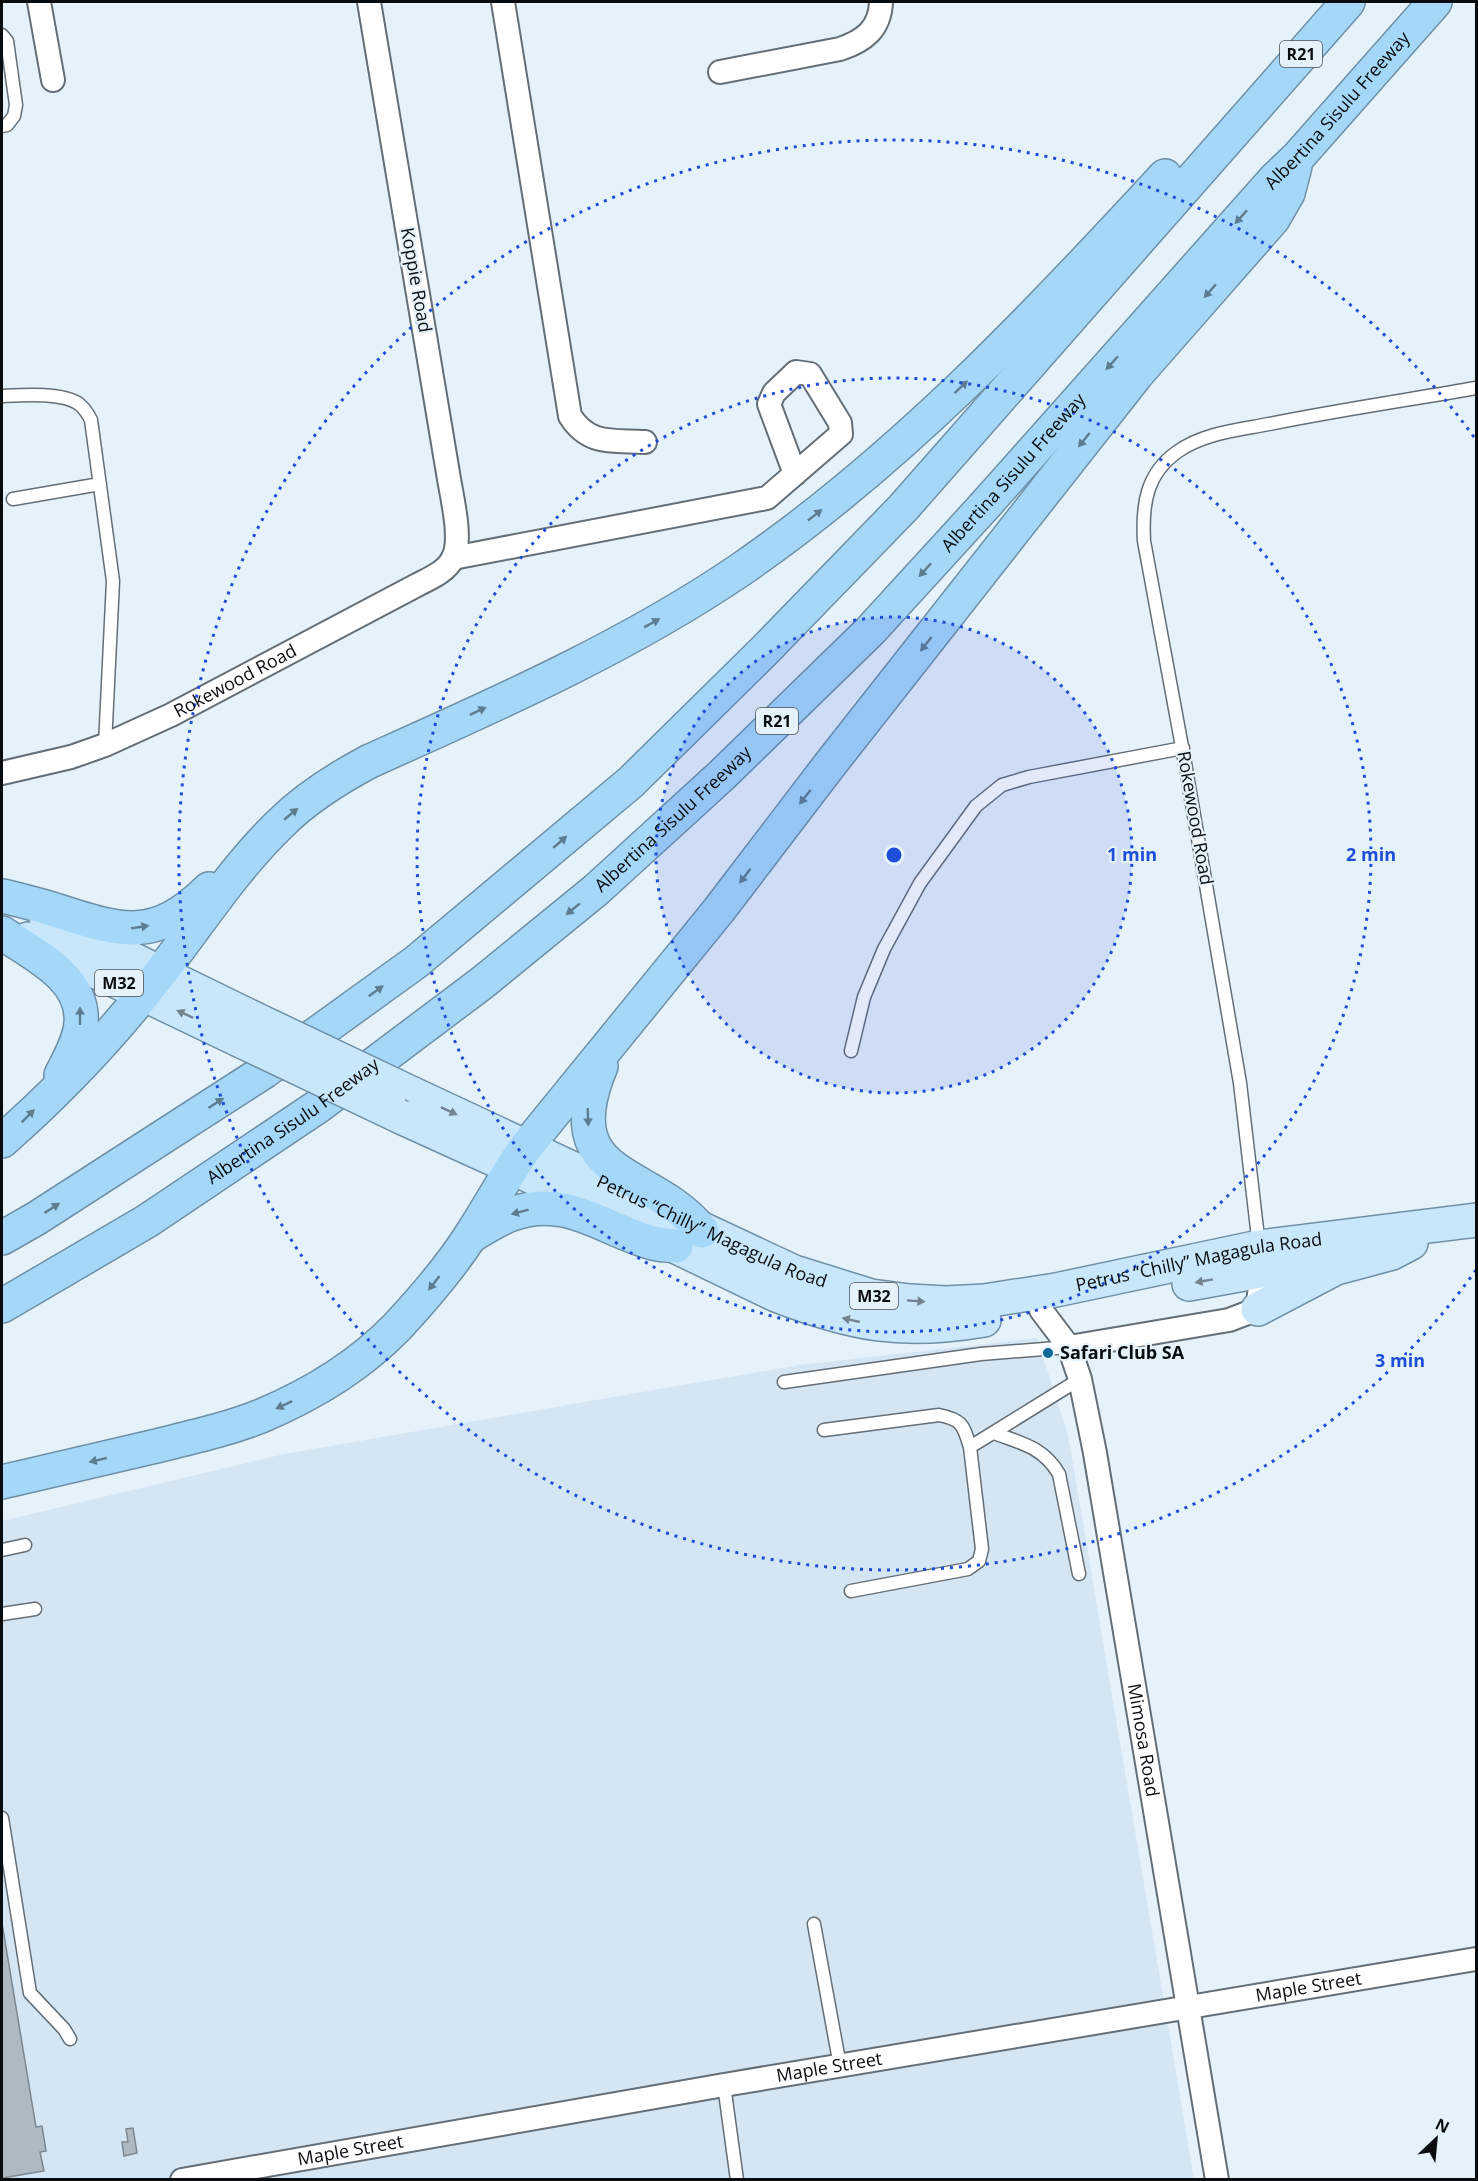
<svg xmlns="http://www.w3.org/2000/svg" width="1478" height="2181" viewBox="0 0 1478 2181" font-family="'Open Sans',sans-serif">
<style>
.built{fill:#d4e6f3}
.building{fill:#aeb9c1;stroke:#7d878f;stroke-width:1.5}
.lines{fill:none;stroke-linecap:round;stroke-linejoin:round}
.lane-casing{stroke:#646e76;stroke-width:15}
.street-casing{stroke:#646e76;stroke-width:26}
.primary-casing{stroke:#6e90a7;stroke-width:36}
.highway-casing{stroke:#6e90a7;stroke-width:36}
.lane{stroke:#fff;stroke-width:12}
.street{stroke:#fff;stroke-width:22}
.primary{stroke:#c9e7fb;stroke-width:33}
.highway{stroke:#a5d7f9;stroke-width:33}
.primary-bridge-casing{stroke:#6e90a7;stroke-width:36;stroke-linecap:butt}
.primary-bridge{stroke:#c9e7fb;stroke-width:33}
.oneway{fill:#5e7c90}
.oneway2{fill:#728491}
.ring{fill:none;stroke:#1d4ed8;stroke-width:3;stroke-dasharray:3 6}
.poi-dot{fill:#0e6999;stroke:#e6f2fa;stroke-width:2}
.labels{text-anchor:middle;stroke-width:4.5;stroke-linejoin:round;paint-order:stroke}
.shield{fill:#e6f2fa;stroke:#4b5156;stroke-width:1.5}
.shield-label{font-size:16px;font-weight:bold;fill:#080c0f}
.street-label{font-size:18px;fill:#080c0f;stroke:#e6f2fa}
.poi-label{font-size:18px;font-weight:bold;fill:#080c0f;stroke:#e6f2fa;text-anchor:start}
.centre{fill:#1d4ed8;stroke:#e6f2fa;stroke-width:3}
.ring-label{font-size:18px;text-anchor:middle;font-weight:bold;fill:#1d4ed8;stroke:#e6f2fa;stroke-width:4.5;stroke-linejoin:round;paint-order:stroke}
</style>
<rect width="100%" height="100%" fill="#e6f2fa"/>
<path class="built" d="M1037,1338l31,97 126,744h-1192v-658l282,-67 515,-89z"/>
<path class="building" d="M2,1923l34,204 6,-1 4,25 -6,1 4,19 -42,7z
M133,2128l4,25 -13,3 -2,-14h6l-2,-13z"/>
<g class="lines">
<g class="lane-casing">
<path id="lane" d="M2,35l5,6 9,64 -2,11 -7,9 -5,1
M2,396c20,-1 60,-4 77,8 5,4 9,10 12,16l22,161 -8,164
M13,499l87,-15
M851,1051l13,-54 20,-48 36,-66 56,-77 26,-21 27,-8 154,-29
M1259,1246l-19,-163 -55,-320 -41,-222c-2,-36 2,-67 33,-89 26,-19 62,-22 92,-28 69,-14 138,-24 207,-36
M784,1382l197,-28 88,-7
M824,1430l115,-15c24,5 24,10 31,32
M994,1433c27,10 49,14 65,41l20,100
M2,1550l23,-5
M851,1591l117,-22 11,-8 3,-12 -12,-102 110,-68
M2,1614l33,-5
M2,1818l28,175 34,36 6,10
M814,1924l26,142
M724,2085l13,95"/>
</g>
<g class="street-casing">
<g id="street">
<path d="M39,2l14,78"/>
<path d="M503,2l67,414c19,30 43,24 75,26"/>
<path d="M720,72l120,-23c24,-8 40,-20 41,-47"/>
<path d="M453,558l314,-60 74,-64 -1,-11 -30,-49 -14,-2 -22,21 -5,11 26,70"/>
<path id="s1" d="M2,773l69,-16 34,-12 66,-30 248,-131c12,-6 28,-13 34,-26 10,-19 -2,-64 -5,-85l-79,-471"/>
<path id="s2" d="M1041,1310l28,37 11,32 15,74 122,727"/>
<path d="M1069,1347l160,-27 29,-11 1,-15"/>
<path id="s3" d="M182,2180l542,-95 752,-126"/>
</g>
</g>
<g class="primary-casing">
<g id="primary">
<path d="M46,917l207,101"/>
<path d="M28,939l209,100"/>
<path id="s4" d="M396,1086l398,186 77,24 39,5 36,2 38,-2 72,-11 203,-43 217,-27"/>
<path d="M401,1117l110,50 265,128c77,30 126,39 208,25"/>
<path d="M1189,1284l138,-25"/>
<path d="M1258,1309l78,-41 56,-15 19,-10"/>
</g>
</g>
<g class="highway-casing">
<g id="highway">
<path d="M3,896c16,4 33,8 49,13 68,22 101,35 157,-20"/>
<path d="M2,933c31,21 83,45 79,90 -1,17 -12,36 -20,52"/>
<path d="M601,1066c-48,116 50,101 101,165"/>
<path d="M2,1141c57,-50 112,-108 159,-169 39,-50 74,-105 120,-149 26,-26 57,-45 89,-62 125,-56 257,-114 370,-191 160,-110 294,-252 425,-394"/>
<path d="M471,1236c13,-8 27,-17 41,-22 55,-20 92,16 141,29 7,2 16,2 23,3"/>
<path d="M2,1238l35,-20 228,-147 151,-109 215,-180 135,-133 137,-141 445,-506"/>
<path id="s5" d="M2,1306l145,-85 170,-114 165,-124 114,-93 126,-115 148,-144 117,-128 288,-324 23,-22 137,-155"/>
<path d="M2,1482c50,-12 100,-23 150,-35 36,-9 74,-17 109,-31 50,-21 98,-50 136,-89 26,-28 53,-59 74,-92 19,-29 35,-60 55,-88l193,-237 109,-143 309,-393 136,-155 15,-26 7,-27"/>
</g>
</g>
<use href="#lane" class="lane"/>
<use href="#street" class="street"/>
<use href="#primary" class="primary"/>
<use href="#highway" class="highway"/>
<g class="primary-bridge-casing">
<path id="primary-bridge" d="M253,1018l143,68
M237,1039l164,78"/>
</g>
<use href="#primary-bridge" class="primary-bridge"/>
</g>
<defs><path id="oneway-solid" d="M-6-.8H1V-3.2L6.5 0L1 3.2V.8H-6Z" transform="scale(1.5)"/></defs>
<g class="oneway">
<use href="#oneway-solid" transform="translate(1241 217) rotate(132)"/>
<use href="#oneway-solid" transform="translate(1210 291) rotate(131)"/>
<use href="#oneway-solid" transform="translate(1112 363) rotate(132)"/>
<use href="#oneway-solid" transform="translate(961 387) rotate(-44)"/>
<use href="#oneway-solid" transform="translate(1084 440) rotate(129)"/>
<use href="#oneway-solid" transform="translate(815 515) rotate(-38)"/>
<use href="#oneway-solid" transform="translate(925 570) rotate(132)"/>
<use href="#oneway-solid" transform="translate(652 623) rotate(-29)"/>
<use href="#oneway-solid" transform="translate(926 644) rotate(128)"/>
<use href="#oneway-solid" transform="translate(478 711) rotate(-25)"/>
<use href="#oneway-solid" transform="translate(805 797) rotate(128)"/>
<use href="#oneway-solid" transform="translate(291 814) rotate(-40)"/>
<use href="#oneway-solid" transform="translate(560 842) rotate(-41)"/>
<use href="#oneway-solid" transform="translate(745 876) rotate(127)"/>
<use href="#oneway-solid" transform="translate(573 909) rotate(141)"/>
<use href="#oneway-solid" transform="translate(140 927) rotate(-9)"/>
<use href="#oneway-solid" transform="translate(376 991) rotate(-36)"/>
<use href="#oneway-solid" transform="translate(80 1016) rotate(-90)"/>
<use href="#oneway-solid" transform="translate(216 1103) rotate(-33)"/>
<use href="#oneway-solid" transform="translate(28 1116) rotate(-45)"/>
<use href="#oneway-solid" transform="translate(588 1117) rotate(88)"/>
<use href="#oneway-solid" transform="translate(52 1208) rotate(-33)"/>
<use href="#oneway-solid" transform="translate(520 1212) rotate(165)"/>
<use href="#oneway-solid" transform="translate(434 1283) rotate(128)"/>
<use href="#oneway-solid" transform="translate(284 1405) rotate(155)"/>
<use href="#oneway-solid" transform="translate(98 1460) rotate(167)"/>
</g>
<g class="oneway2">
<use href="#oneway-solid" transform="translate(185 1014) rotate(-155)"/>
<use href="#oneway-solid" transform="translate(449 1111) rotate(25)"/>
<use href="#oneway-solid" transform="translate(1204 1281) rotate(170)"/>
<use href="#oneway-solid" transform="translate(916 1301) rotate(4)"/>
<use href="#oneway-solid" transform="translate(851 1320) rotate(-167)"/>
</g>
<circle cx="894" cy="855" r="238" fill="#1d4ed8" fill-opacity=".12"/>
<g class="ring">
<circle cx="894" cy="855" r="238"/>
<circle cx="894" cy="855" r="477"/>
<path d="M1476 1270A715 715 0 1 1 1476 440"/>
</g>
<circle class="poi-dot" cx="1048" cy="1353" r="6"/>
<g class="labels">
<g class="shield">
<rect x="1280" y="41" width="42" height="26" rx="4.5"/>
<rect x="756" y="708" width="42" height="26" rx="4.5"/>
<rect x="95" y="970" width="48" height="26" rx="4.5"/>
<rect x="850" y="1283" width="48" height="26" rx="4.5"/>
</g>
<g class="shield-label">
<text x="1301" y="60">R21</text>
<text x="777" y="727">R21</text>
<text x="119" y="989">M32</text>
<text x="874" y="1302">M32</text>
</g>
<g class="street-label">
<text dy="6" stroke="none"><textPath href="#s5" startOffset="1803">Albertina Sisulu Freeway</textPath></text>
<text transform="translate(416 280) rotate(80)" y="6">Koppie Road</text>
<text dy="6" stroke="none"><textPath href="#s5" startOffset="1317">Albertina Sisulu Freeway</textPath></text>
<text dy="6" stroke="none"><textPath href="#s1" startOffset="252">Rokewood Road</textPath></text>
<text transform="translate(1195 818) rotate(80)" y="6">Rokewood Road</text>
<text dy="6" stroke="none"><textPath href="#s5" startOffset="831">Albertina Sisulu Freeway</textPath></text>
<text dy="6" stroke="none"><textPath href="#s5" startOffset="345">Albertina Sisulu Freeway</textPath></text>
<text dy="6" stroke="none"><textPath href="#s4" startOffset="348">Petrus “Chilly” Magagula Road</textPath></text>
<text dy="6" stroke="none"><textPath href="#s4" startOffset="852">Petrus “Chilly” Magagula Road</textPath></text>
<text dy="6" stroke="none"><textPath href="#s2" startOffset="447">Mimosa Road</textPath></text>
<text dy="6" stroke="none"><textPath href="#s3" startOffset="1143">Maple Street</textPath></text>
<text dy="6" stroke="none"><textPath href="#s3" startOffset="657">Maple Street</textPath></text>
<text dy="6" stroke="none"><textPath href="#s3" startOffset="171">Maple Street</textPath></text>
</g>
<g class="poi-label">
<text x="1060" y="1359">Safari Club SA</text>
</g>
</g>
<circle cx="894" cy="855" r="9" class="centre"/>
<g class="ring-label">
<text x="1132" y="861">1 min</text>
<text x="1371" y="861">2 min</text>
<text x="1400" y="1367">3 min</text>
</g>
<rect width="1478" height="2181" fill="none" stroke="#080c0f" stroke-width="6"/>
<g transform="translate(1436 2139) rotate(26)" stroke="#e6f2fa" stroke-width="4.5" paint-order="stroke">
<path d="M0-4.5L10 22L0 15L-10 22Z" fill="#080c0f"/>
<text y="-9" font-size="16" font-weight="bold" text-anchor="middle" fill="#080c0f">N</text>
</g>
</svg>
